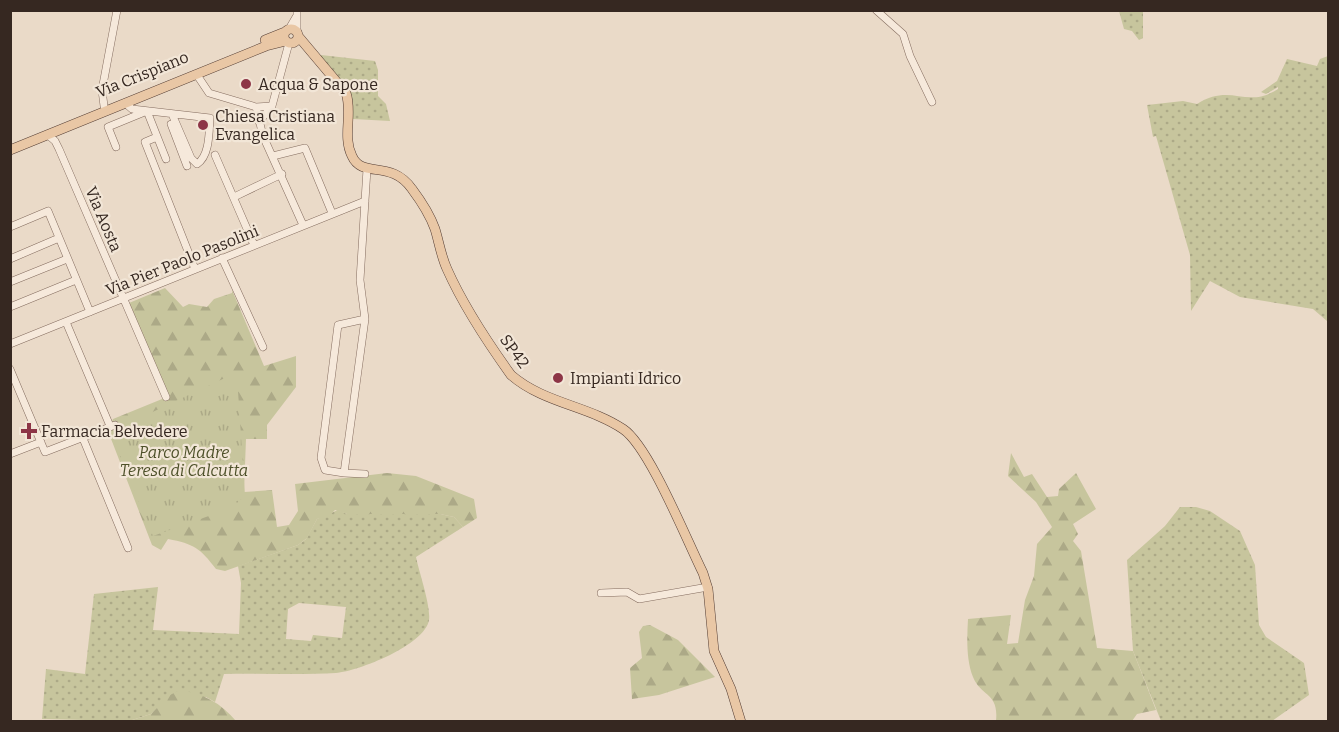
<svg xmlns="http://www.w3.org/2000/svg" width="1339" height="732" viewBox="0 0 1339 732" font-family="Bitter,serif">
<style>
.grass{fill:url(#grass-dots);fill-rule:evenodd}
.forest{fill:url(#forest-firs)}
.park{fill:url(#park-tufts)}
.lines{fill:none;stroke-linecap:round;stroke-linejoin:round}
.minor-casing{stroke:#846c5f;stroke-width:8}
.major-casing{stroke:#533c33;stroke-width:10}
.minor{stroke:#f6e9db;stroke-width:7}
.major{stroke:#e9c7a5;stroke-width:9}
.poi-dot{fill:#8d3546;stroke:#f2e6d7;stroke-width:2}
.labels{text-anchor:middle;stroke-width:4.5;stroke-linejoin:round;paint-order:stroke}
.street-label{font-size:16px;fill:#362821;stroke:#f2e6d7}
.poi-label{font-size:16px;fill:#362821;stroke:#f2e6d7;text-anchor:start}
.park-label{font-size:16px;font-style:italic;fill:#4e512a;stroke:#f2e6d7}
</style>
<defs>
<pattern id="grass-dots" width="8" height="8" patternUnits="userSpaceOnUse" patternTransform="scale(1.5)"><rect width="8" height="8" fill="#c7c59d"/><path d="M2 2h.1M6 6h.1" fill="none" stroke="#aca987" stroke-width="1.8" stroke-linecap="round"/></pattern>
<pattern id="forest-firs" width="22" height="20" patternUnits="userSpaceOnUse" patternTransform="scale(1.5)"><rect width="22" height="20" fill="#c7c59d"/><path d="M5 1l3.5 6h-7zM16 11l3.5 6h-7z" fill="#aca987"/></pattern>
<pattern id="park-tufts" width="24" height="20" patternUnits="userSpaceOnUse" patternTransform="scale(1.5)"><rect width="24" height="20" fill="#c7c59d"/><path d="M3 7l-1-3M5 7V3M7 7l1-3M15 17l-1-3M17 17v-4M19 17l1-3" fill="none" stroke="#aca987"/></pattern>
</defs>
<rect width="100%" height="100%" fill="#eadac8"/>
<path class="grass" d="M1119,11h24v27l-4,2 -7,-9 -8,-2z
M321,55l54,6 3,9v26l8,8 4,17 -37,-2 -3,-25 -31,-37z
M1328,56l-1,265 -14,-12 -73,-12 -30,-16 -19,30 -1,-56 -34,-119 -3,1 -6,-32 36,-4 14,3c35,-22 48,6 81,-15v-2l-12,7 -5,-2 16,-11 10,-22 30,7 3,-7z
M1180,507h16l14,4 30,20 15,34 4,60 7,12 38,26 5,32 -37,26h-111l-28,-70 -6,-91 38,-34z
M338,510l9,4h93l14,3 9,10 -47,30c3,15 15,49 13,63 -4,25 -70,51 -93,53 -37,2 -75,0 -112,1l-9,28 -9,-5 -45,8 -10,9 -22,7 -87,-2 4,-50 39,5 9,-80 64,-7 -5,43 86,4 2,-51 -3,-17 60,-21 8,-6 11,-20zM299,603l47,4 -4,31 -29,-3 -2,6 -25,-2 2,-30z"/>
<path class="forest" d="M165,288l18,19 6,-3 18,3 7,-8 18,-6v-3l32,76 32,-10v31l-29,38v14h-21l-2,53 28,-2 5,37 12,-2 9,-14 -3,-27 92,-11 29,3 58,23 3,19 -14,9 -9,-10 -14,-3h-93l-12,-4 -6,6 -12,3 -10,19 -9,7 -73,26 -9,-2c-16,-21 -22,-25 -48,-30l-7,11 -9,-5 -44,-114 5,-12 54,-22 -38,-94z
M1011,453l13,24 8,-3 15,23 11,-1 1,-7 17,-16 20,36 -23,15 5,10 -5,7 8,10 16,97 36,3 23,59 -19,4 -5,7h-136c3,-29 -15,-24 -23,-44 -7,-18 -6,-39 -5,-58l43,-4 -4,29 11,-1 7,-43 9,-24 3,-32 15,-17 -16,-25 -28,-26z
M650,625l28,15 37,37 -56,18 -27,4 -2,-31 12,-10 -3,-26 4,-6z
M180,690c24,4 41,13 56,31h-107l22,-7 19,-19z"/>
<path class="park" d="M227,377l11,14 7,105 -14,12 -78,28 -43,-104z"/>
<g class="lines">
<g class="minor-casing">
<path id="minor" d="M297,10v22
M876,10l27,24 7,22 22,46
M289,29l7,-12
M197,75l12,18 47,14 16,-1
M125,103l7,6 78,9c-1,13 0,38 -13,46l-6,-6 -19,-44
M104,106l-2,-16 15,-80
M256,107l7,29 40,89
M259,122l13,-16 17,-63
M171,124l16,42
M48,135l7,6 4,8 107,248
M157,137l-12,5 50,127
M116,147l-8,-20 39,-16 19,48
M215,155l39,90
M273,156l32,-8 27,65
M234,197l48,-23
M10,227l38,-16 42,101
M222,258l41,89
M10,259l49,-21
M10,282l57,-23
M10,307l66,-27
M365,319l-27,6 -17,133 4,12 19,3 21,-154 -5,-39 7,-111
M66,322l44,104
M10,344l355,-143
M10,369l35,83 70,-27
M82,436l46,112
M10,454l31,-12
M344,473l21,1
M601,593l26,-1 12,7 69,-12"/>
</g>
<g class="major-casing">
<path id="major" d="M284 36a7 7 0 1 1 14 0a7 7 0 1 1-14 0Z
M298,36l48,57c7,20 -4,43 6,63 10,23 39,3 60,33 9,12 18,26 23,40 4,13 6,27 12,40 16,36 41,74 64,106 32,28 78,31 112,54 26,17 64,112 80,144l5,16 6,62 17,38 10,33
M265,40l20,-8
M10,150l256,-104 20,-5"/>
</g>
<use href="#minor" class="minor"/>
<use href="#major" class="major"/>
</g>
<g class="poi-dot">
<circle cx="246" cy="84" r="6"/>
<circle cx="203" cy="125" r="6"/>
<circle cx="558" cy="378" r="6"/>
<path d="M26 422h6v6h6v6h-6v6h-6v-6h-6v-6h6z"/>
</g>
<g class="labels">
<g class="street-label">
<text transform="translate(142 74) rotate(-22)" y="6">Via Crispiano</text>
<text transform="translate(104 219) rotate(67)" y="6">Via Aosta</text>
<text transform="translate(182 260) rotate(-22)" y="6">Via Pier Paolo Pasolini</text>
<text transform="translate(515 351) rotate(54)" y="6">SP42</text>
</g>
<g class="poi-label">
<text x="258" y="90">Acqua &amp; Sapone</text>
<text x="215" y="122">Chiesa Cristiana<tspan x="215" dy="18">Evangelica</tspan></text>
<text x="570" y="384">Impianti Idrico</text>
<text x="41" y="437">Farmacia Belvedere</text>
</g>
<g class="park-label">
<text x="184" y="458">Parco Madre<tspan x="184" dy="18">Teresa di Calcutta</tspan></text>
</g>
</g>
<rect width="1339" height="732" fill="none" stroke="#362821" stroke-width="24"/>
</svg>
